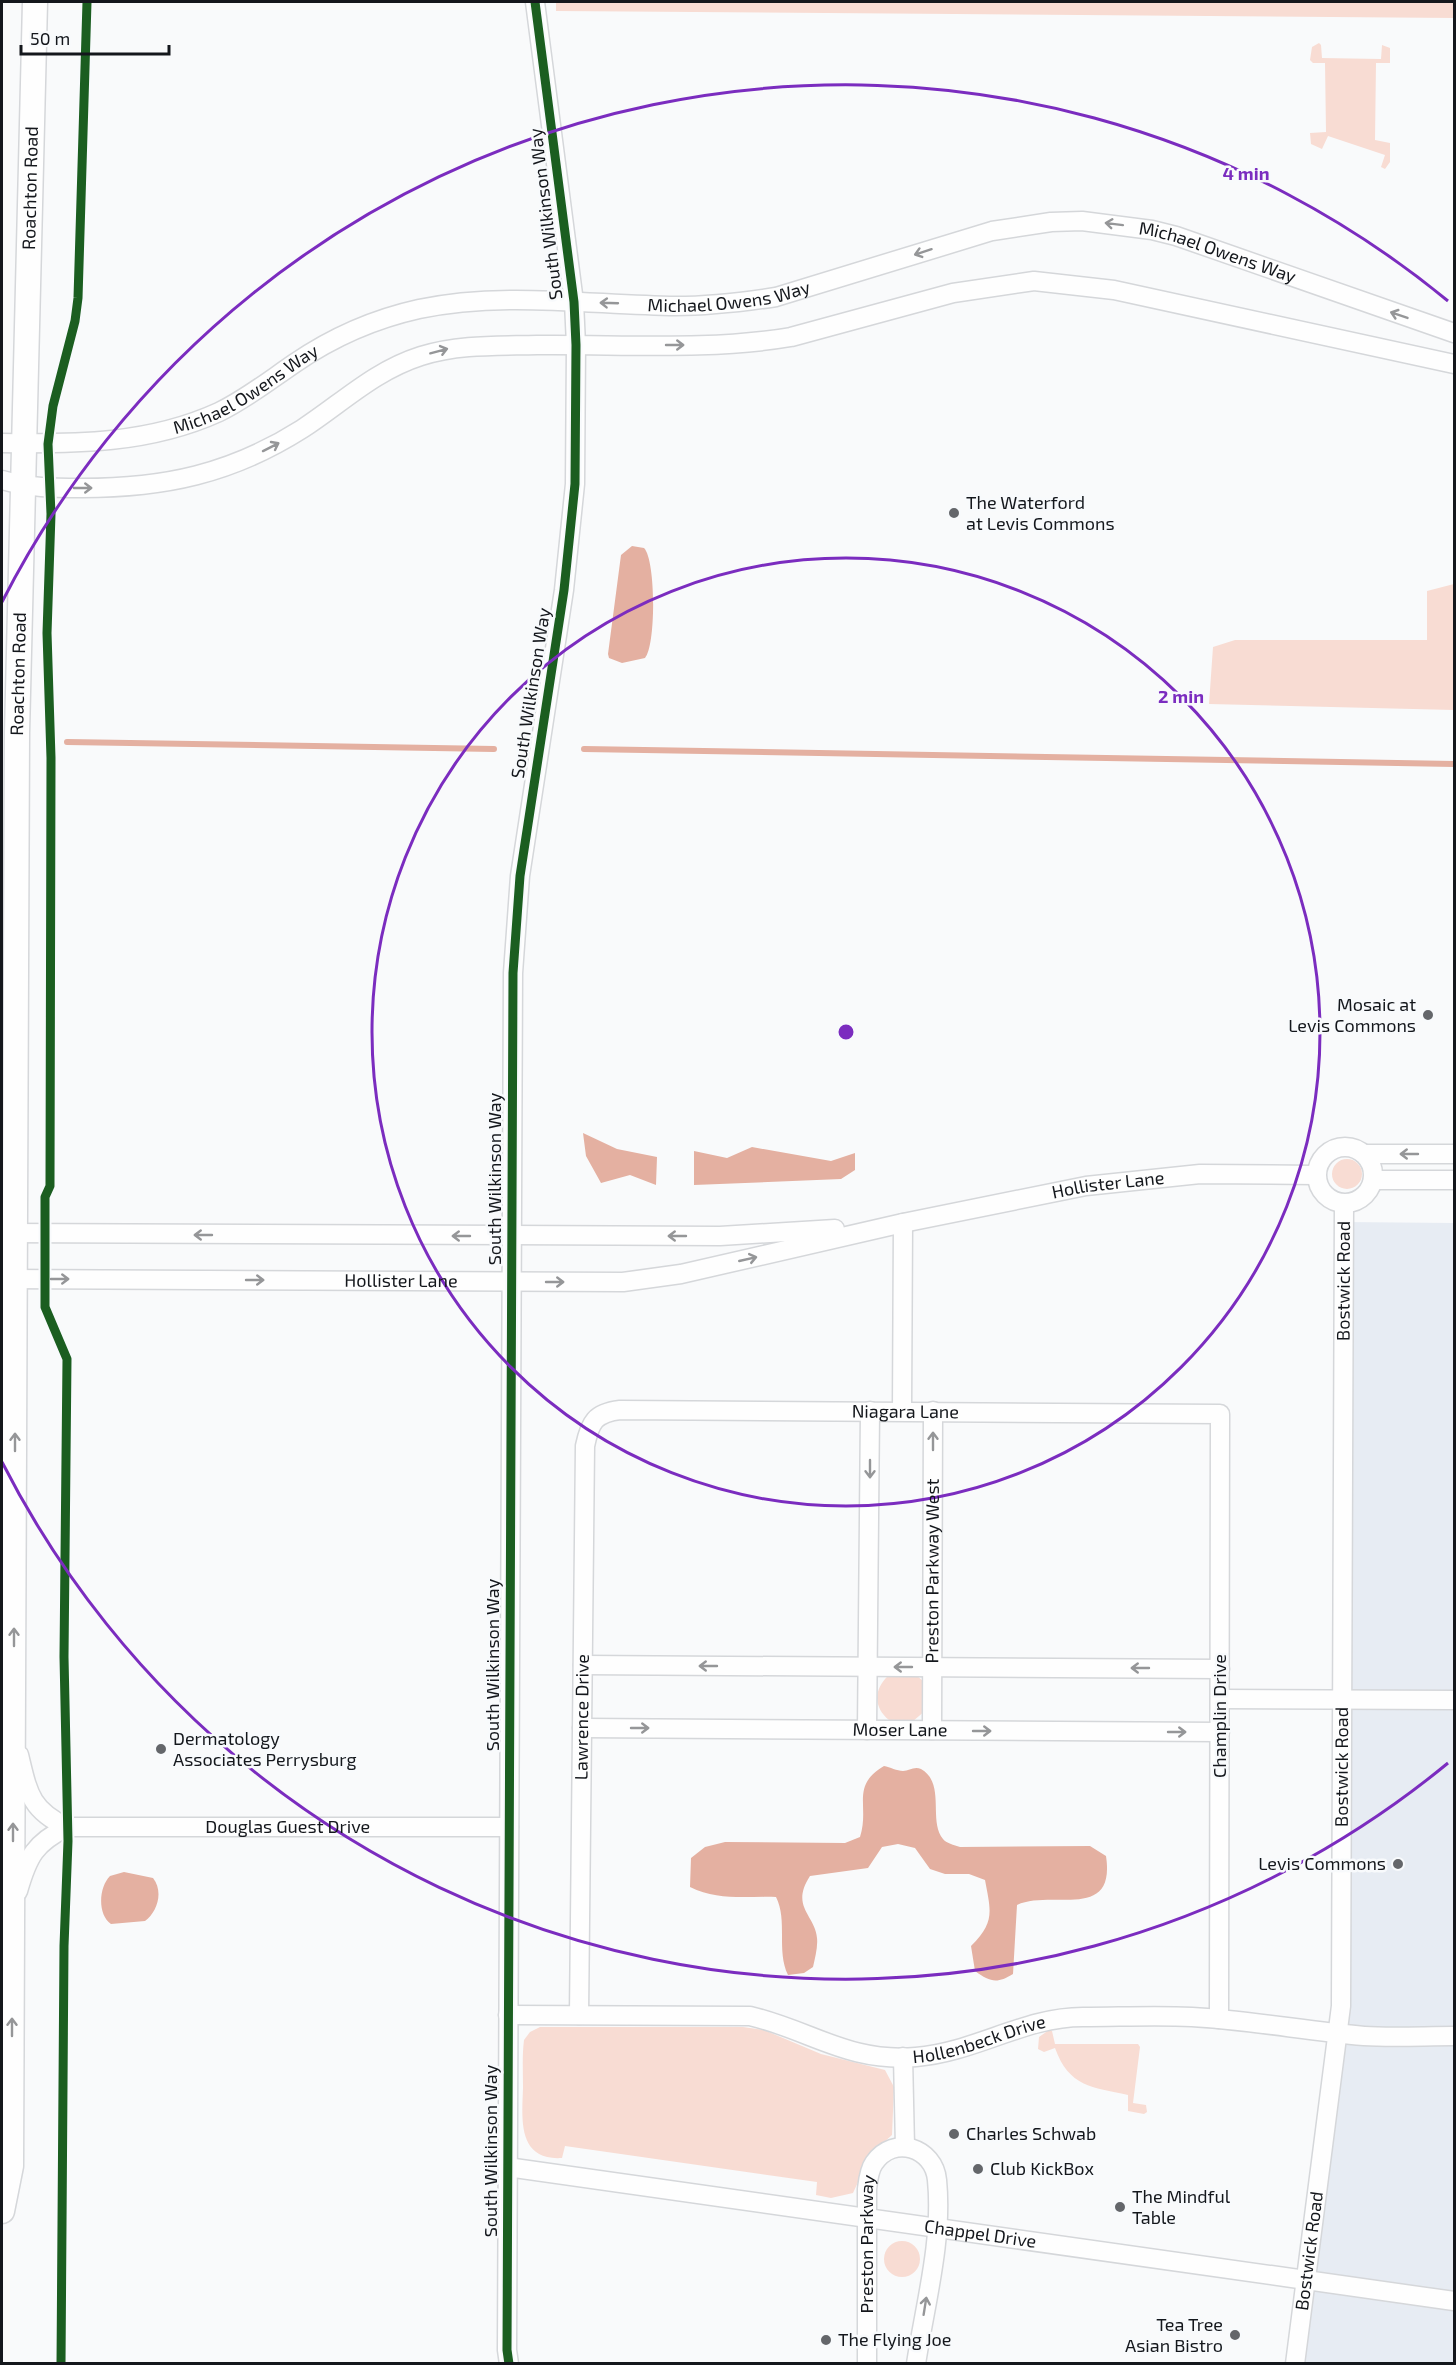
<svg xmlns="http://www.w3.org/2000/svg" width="1456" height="2365" viewBox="0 0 1456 2365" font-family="'Exo 2',sans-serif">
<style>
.built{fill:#e7ecf3}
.green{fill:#f8dcd3}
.water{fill:#e4b0a1}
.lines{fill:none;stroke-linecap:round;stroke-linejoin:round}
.stream{stroke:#e4b0a1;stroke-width:6}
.street-casing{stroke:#d5d7da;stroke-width:21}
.secondary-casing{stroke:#d5d7da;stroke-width:27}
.street{stroke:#fefefe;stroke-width:18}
.secondary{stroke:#fefefe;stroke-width:24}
.cycleway-casing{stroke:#f8fafc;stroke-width:13}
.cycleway{stroke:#1b5e20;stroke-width:9}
.oneway{stroke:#959698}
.ring{fill:none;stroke:#7b2cbf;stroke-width:3}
.poi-dot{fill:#64666a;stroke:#f8fafc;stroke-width:2}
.labels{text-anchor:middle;stroke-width:5;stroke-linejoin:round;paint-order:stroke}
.street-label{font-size:18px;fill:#14171c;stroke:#f8fafc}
.poi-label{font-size:18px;fill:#14171c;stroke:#f8fafc;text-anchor:start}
.centre{fill:#7b2cbf;stroke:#f8fafc;stroke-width:3}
.ring-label{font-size:18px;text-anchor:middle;font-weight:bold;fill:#7b2cbf;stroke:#f8fafc;stroke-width:5;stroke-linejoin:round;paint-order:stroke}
</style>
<rect width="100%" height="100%" fill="#f9fafb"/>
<path class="built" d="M1344,1222l110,1v1140l-154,1 36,-312z"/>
<path class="green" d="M556,2h898v16l-898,-7z
M1319,43l2,2 1,13 59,1 1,-14 8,3v15h-14l-1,77 15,3v19l-5,7 -4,-2 4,-12 -57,-19 -6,13 -11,-5 -1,-11 16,-1 -1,-69h-12l-3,-3 2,-13z
M1454,584v126l-245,-6 4,-57 22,-7h192v-49z
M1332 1174a15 15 0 1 1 30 0a15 15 0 1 1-30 0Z
M915,1674l9,8 2,28 -14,12 -23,-2c-15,-12 -16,-30 -1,-44z
M540,2027h203l21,3 57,24 64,16 9,17 -2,48 -21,19 -18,39 -22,5 -15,-3 1,-13 -252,-36 -3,12c-45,3 -40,-39 -39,-70 0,-16 -1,-32 1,-48l6,-8z
M1049,2030l3,1 3,13h83l2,3 -7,56 13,2 1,7 -3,2 -16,-3v-16c-36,-8 -59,-8 -73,-47l-11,4 -6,-3 1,-12z
M884 2259a18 18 0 1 1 36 0a18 18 0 1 1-36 0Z"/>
<path class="water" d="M632,546l12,2c12,12 12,98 1,110l-23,5 -13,-5 -1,-4 13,-99z
M583,1133l34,16 40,8 -1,28 -26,-10 -29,8 -15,-27z
M752,1147l79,14 24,-8v17l-14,9 -147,6v-34l33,7z
M884,1766c6,1 13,5 19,5 6,0 11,-5 18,-2 25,14 7,52 22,70 3,4 11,6 17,8l130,-1 16,10c10,66 -55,33 -89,49l-4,69c-16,10 -23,8 -38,-3l-4,-25c24,-24 20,-34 14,-66l-16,-6h-24l-15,-5 -15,-21 -17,-4 -16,3 -14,21 -58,8c-20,31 5,39 7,62 1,9 -2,20 -4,29l-9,6 -16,2c-12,-25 0,-54 -12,-78 -30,-1 -58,4 -86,-10l1,-29 14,-11 20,-5 120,1 15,-6c10,-31 -10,-51 24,-71z
M124,1872l29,6c11,14 4,34 -8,43l-34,3c-14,-10 -12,-37 -1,-48z"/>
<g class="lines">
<path class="stream" d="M67,742l427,7
M584,749l870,15"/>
<g class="street-casing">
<g id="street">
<path id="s1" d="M2,443c74,1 147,1 217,-31 27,-13 51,-32 76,-49 38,-26 79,-44 124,-54 84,-18 173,-4 257,-3 34,0 67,-4 100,-9l216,-66 59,-9 31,-1 70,9 24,6 278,97"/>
<path d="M2,480c27,8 51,8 80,8 82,0 149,-14 220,-59 40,-26 72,-58 119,-73 38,-12 77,-10 116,-11 84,-1 171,6 254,-8l162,-44 81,-12 80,9 340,74"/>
<circle cx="1345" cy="1175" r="28"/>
<path d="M1364,1154h90"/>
<path d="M1373,1180h81"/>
<path d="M2,1233l718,3 115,-7"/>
<path id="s2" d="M2,1279l621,3 58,-8 222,-51 183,-37 114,-12 116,1"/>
<path d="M902,1411l1,-188"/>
<path d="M583,1665l637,4"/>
<path d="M1220,1699l234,1"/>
<path id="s3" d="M582,1728l638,4"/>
<path d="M867,1730l3,-319"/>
<path id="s4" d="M932,1730l1,-319"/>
<path id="s5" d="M19,1755c9,37 11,55 48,72h442"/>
<path d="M18,1891c10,-35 17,-48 49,-64"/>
<path id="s6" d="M508,2015l242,1c60,14 99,47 166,41 60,-5 108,-40 167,-40 36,0 73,-2 109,0 57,3 114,14 172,19 29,2 60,0 90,0"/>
<path id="s7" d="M579,2015l6,-569c5,-24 10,-33 35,-36l600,4 -1,605"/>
<path d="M903,2057l2,90"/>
<path id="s8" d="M507,2167l947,134"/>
<path d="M509,2364l-2,-14 6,-1377 7,-97 44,-286 11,-106 1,-139 -2,-43 -39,-300"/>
<path id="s9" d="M867,2364v-175c1,-8 2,-19 7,-26 20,-29 60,-15 63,17 6,61 -12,124 -21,184"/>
<path id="s10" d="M1295,2364l46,-358 3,-802"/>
</g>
</g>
<g class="secondary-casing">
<g id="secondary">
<path id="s11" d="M2,2211l9,-45 6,-1433 18,-731"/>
</g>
</g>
<use href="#street" class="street"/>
<use href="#secondary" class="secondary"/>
<g class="cycleway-casing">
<path id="cycleway" d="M61,2364l3,-418 4,-105 -4,-184 3,-298 -22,-52v-110l5,-11 1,-428 -4,-125 4,-119 -3,-70 5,-38 22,-85 3,-23 9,-296
M509,2364l-2,-14 6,-1377 7,-97 44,-286 11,-106 1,-139 -2,-43 -39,-300"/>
</g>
<use href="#cycleway" class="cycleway"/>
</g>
<defs><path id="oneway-shaft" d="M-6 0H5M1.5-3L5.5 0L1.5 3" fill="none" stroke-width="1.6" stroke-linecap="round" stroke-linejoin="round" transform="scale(1.5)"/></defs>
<g class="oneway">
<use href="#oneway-shaft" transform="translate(1114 224) rotate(-173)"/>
<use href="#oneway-shaft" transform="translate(923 252) rotate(162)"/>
<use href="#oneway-shaft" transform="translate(609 303) rotate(-178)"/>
<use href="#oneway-shaft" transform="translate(1399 315) rotate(-161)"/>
<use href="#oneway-shaft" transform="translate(675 345)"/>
<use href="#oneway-shaft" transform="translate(439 351) rotate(-15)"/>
<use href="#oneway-shaft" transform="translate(271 447) rotate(-27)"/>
<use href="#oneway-shaft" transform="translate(83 488)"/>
<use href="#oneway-shaft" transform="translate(1409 1154) rotate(-180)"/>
<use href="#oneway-shaft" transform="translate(203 1235) rotate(-180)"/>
<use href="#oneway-shaft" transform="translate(461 1236) rotate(-180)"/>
<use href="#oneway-shaft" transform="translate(677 1236) rotate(180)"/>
<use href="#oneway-shaft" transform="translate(748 1259) rotate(-13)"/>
<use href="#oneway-shaft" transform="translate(60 1279)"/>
<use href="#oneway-shaft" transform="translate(255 1280)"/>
<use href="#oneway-shaft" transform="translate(555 1282)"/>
<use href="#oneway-shaft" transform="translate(933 1441) rotate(-90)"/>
<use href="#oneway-shaft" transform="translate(15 1442) rotate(-90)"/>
<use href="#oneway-shaft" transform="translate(870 1469) rotate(90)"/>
<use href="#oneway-shaft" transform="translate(14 1637) rotate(-90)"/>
<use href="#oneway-shaft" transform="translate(708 1666) rotate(-180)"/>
<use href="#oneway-shaft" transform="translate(903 1667) rotate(-180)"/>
<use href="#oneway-shaft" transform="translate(1140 1668) rotate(-180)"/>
<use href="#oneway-shaft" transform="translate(640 1728)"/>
<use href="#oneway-shaft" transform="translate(982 1731)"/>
<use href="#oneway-shaft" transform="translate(1177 1732)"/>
<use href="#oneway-shaft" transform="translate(13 1832) rotate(-90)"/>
<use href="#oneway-shaft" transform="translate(12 2027) rotate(-90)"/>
<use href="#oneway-shaft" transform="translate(925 2306) rotate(-81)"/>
</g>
<g class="ring">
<circle cx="846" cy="1032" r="474"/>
<path d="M1448 1763A947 947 0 0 1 2 1462M2 602A947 947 0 0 1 1448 301"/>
</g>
<g class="poi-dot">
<circle cx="954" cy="513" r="6"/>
<circle cx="1428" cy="1015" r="6"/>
<circle cx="161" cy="1749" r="6"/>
<circle cx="1398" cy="1864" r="6"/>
<circle cx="954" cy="2134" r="6"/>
<circle cx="978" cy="2169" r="6"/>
<circle cx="1120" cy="2207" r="6"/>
<circle cx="1235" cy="2335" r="6"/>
<circle cx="826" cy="2340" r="6"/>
</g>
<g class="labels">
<g class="street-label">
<text dy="6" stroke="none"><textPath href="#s11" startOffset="2024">Roachton Road</textPath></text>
<text transform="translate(546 214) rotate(-97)" y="6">South Wilkinson Way</text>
<text dy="6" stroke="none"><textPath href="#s1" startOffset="1262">Michael Owens Way</textPath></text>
<text dy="6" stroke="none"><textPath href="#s1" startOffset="759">Michael Owens Way</textPath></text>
<text dy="6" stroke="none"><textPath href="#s1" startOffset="255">Michael Owens Way</textPath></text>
<text dy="6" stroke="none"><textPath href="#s11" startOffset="1538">Roachton Road</textPath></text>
<text transform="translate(531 693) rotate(-81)" y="6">South Wilkinson Way</text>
<text transform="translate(495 1179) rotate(-90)" y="6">South Wilkinson Way</text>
<text dy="6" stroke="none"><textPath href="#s2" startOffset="1116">Hollister Lane</textPath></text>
<text dy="6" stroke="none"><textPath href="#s2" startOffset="399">Hollister Lane</textPath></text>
<text dy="6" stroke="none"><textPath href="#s10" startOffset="1086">Bostwick Road</textPath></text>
<text dy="6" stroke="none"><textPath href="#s7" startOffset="910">Niagara Lane</textPath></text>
<text dy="6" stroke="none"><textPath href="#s4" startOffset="159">Preston Parkway West</textPath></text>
<text transform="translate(493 1665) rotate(-90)" y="6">South Wilkinson Way</text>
<text dy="6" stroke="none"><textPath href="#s7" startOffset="298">Lawrence Drive</textPath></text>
<text transform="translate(1220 1716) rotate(-90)" y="6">Champlin Drive</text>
<text dy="6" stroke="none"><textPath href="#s3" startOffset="318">Moser Lane</textPath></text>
<text dy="6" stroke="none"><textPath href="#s10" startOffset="600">Bostwick Road</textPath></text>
<text dy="6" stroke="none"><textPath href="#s5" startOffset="312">Douglas Guest Drive</textPath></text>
<text dy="6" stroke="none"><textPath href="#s6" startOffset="480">Hollenbeck Drive</textPath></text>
<text transform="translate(491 2151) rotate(-90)" y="6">South Wilkinson Way</text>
<text dy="6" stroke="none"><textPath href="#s8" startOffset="478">Chappel Drive</textPath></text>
<text dy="6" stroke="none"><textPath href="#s9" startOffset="120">Preston Parkway</textPath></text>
<text dy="6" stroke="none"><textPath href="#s10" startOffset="114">Bostwick Road</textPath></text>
</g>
<g class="poi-label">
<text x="966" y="509">The Waterford<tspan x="966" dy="21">at Levis Commons</tspan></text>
<text x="1416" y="1011" text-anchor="end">Mosaic at<tspan x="1416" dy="21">Levis Commons</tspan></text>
<text x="173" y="1745">Dermatology<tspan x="173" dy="21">Associates Perrysburg</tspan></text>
<text x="1386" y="1870" text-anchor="end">Levis Commons</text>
<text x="966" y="2140">Charles Schwab</text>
<text x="990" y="2175">Club KickBox</text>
<text x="1132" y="2203">The Mindful<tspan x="1132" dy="21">Table</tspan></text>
<text x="1223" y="2331" text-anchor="end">Tea Tree<tspan x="1223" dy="21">Asian Bistro</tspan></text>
<text x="838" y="2346">The Flying Joe</text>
</g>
</g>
<circle cx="846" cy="1032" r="9" class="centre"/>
<g class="ring-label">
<text x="1246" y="180">4 min</text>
<text x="1181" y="703">2 min</text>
</g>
<rect width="1456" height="2365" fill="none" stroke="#14171c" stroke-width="6"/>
<path d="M21 45v9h148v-9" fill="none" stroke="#14171c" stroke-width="3"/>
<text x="30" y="45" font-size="18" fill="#14171c" stroke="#f8fafc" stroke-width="4.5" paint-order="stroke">50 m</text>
</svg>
